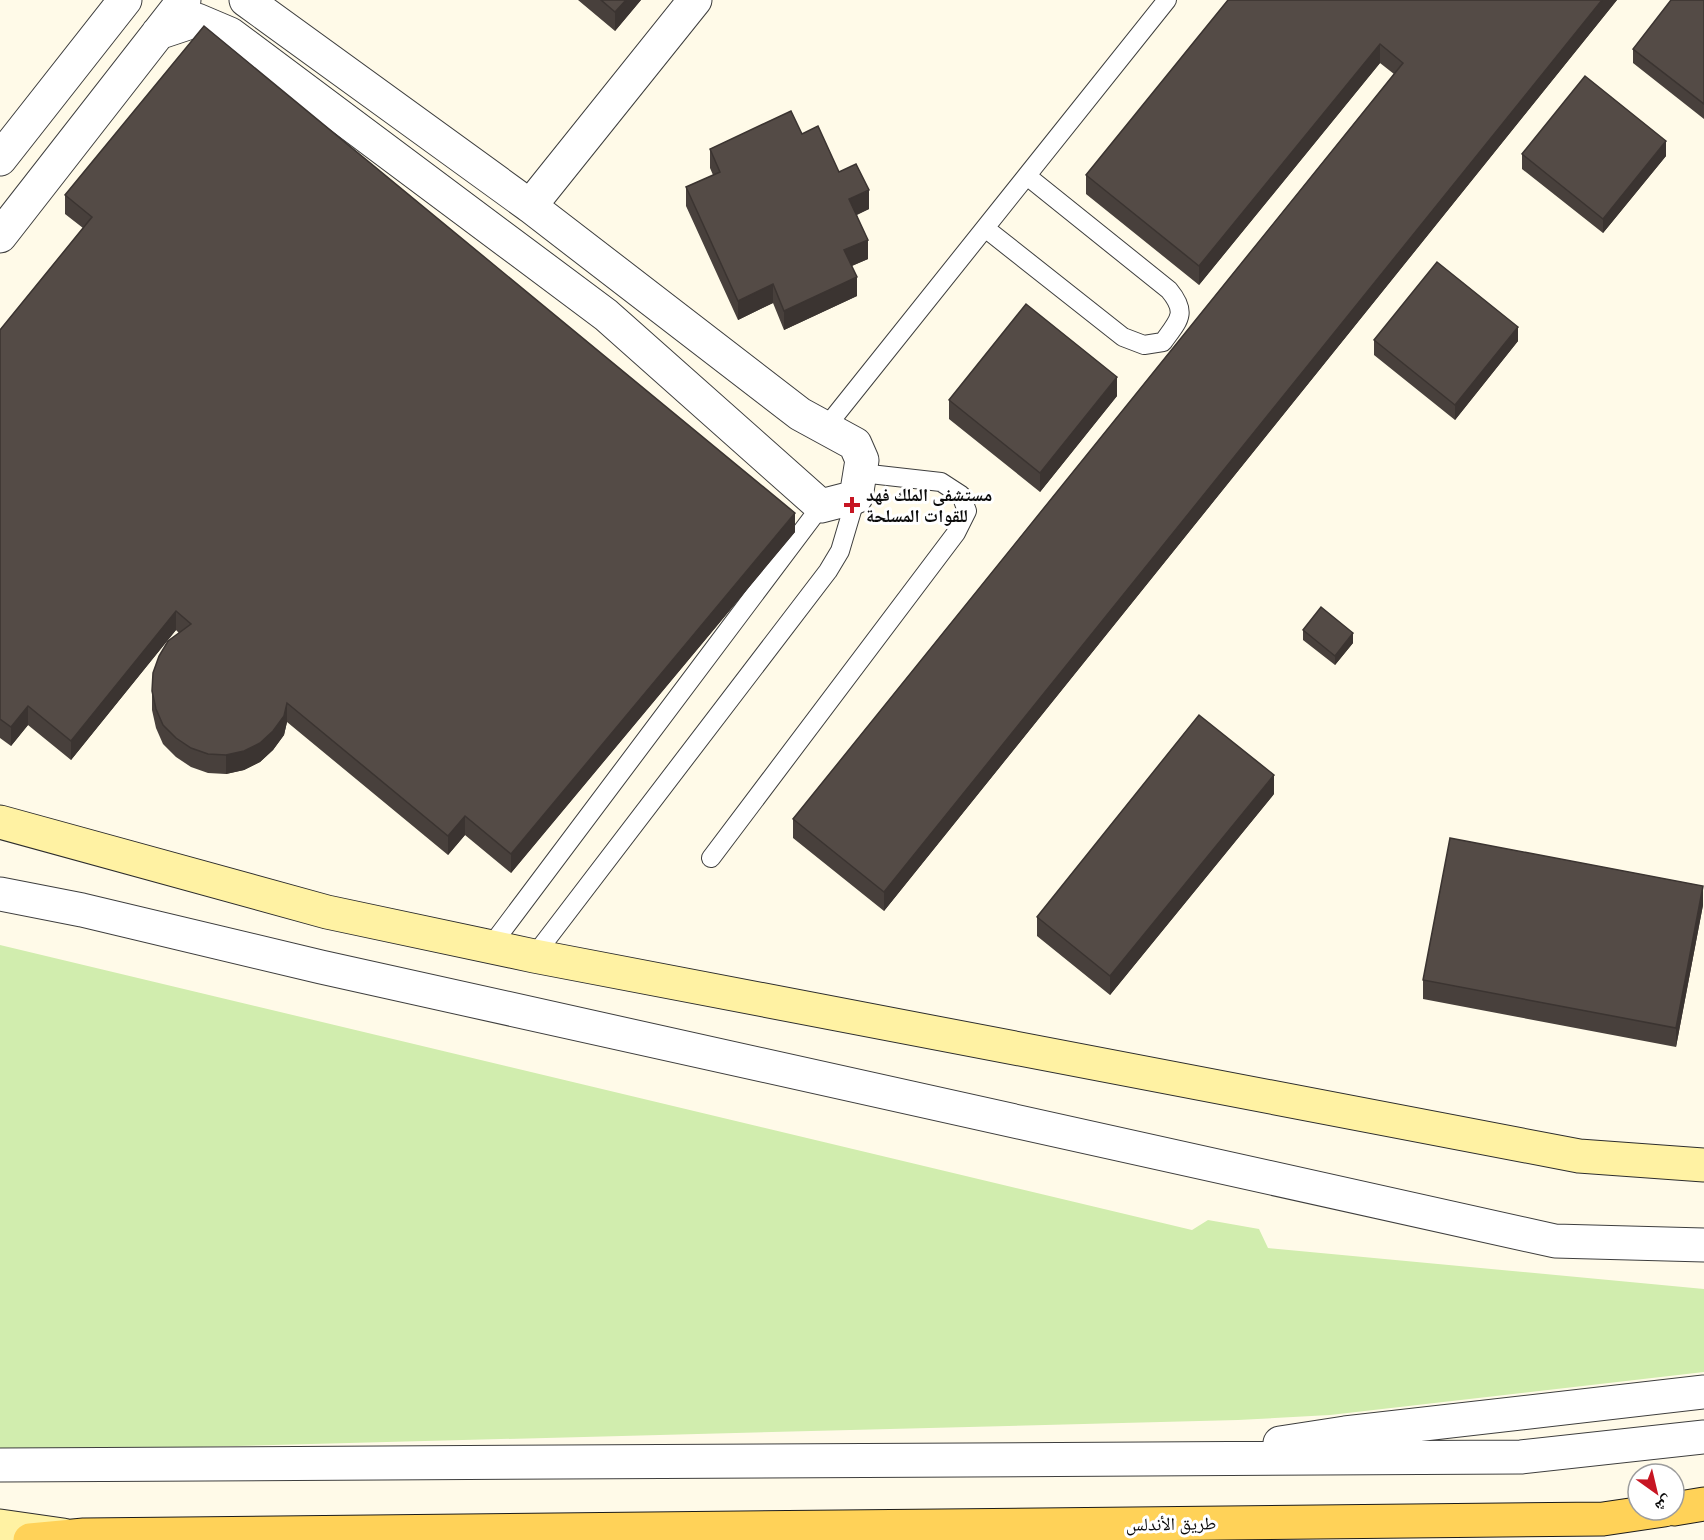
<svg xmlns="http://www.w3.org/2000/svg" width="1704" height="1540" viewBox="0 0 1704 1540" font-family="'Playfair Display','Noto Naskh Arabic',serif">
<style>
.green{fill:#d1edae}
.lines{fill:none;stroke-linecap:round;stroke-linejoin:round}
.lane-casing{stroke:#3e3e3e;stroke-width:20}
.street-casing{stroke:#3e3e3e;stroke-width:35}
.secondary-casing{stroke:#2d2d2d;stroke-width:35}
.primary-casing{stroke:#1c1c1c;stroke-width:35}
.lane{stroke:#fff;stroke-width:18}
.street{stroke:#fff;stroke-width:33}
.secondary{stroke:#fff2a3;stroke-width:33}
.primary{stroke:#ffd258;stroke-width:33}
.wall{fill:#48403c}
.shaded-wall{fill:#3b3431}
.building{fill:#544b46;stroke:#3b3431;stroke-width:1.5}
.poi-dot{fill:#c71623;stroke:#fff;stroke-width:2}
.labels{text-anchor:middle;stroke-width:6;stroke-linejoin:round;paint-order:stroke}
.poi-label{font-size:18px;font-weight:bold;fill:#0b0b0b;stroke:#fff;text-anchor:start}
.street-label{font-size:18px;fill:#0b0b0b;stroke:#fff}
</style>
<rect width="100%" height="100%" fill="#fffae8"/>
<path class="green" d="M0,945l1192,285 16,-10 51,9 9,19 436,41v83l-374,43 -92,5 -1196,31 -42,-2z"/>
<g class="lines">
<g class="lane-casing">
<path id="lane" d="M985,228l138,109 21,8 19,-3c16,-22 25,-29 6,-52l-142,-114
M826,427l341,-427
M711,858l245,-325 11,-22 -6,-16 -20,-13 -80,-9
M490,947l331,-441
M534,956l294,-385 12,-20 16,-54"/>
</g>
<g class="street-casing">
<path id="street" d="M158,33l39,-13 33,14 376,281 215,191 35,-9 6,-37 -7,-16 -55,-30 -270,-208 -284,-206
M0,159l125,-159
M530,206l165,-206
M0,236l184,-236
M0,894l82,16 239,57 1234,274 149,4
M1280,1443l65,-10 359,-41
M0,1465l1521,-8 183,-20"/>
</g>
<g class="secondary-casing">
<path id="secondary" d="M0,822l327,90 207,44 1045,200 125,9
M0,1526l63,9"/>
</g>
<g class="primary-casing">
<path id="primary" d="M1674,1509l30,-5
M30,1540l54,-5 1519,-16 61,-9"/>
</g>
<use href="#lane" class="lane"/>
<use href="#street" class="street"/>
<use href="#secondary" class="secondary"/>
<use href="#primary" class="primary"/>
</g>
<path class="wall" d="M578,0h63l-26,31z
M1228,0h389l-733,911 -91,-73v-19l601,-745 -14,-11 -181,222 -113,-91v-19z
M1704,0v119l-71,-56v-14z
M802,134l37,38 30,37 -12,6 11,44 -16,7 5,30 -73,34 -11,-27 -35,17 -52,-114v-19l27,-12 -3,-7v-19z
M1522,154l144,2 -63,77 -81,-64z
M65,195l730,337 -284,341 -46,-38 -17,20 -161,-133 -3,13 -11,15 -13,12 -16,8 -18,4 -18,-1 -17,-6 -15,-10 -13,-13 -7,-16 -4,-18v-19l27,-58 -3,-3 -105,130 -43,-35 -17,21 -11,-8v-408l83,-102 -18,-14z
M1374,340l144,1 -63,79 -81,-65z
M1117,396l-77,96 -91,-73v-19z
M1303,630l50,13 -18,22 -32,-25z
M1274,794l-164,201 -73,-59v-19z
M1703,905l-27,142 -253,-48v-19z"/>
<path class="shaded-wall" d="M626,0h15l-26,31v-19z
M1602,0h15l-733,911v-19z
M1380,44v19l-181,222v-19z
M1666,141v15l-63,77v-14z
M869,190v19l-20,9v-19z
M868,240v19l-24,10v-19z
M857,277v19l-73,34v-19z
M773,284v19l-35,17v-19z
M1518,327v14l-63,79v-15z
M1117,377v19l-77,96v-19z
M795,513v19l-284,341v-19z
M176,611v19l-105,130v-19z
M1353,633v10l-18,22v-9z
M287,703v19l-3,13 -11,15 -13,12 -16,8 -18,4v-19z
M28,706v19l-17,21v-19z
M1274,775v19l-164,201v-19z
M465,816v19l-17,20v-19z
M1703,886v19l-27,142v-19z"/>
<path class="building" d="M601,0h25l-11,12z
M1228,0h374l-718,892 -91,-73 610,-756 -23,-19 -181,222 -113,-91z
M1671,0h33v104l-71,-55z
M204,26l591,487 -284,341 -46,-38 -17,20 -161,-133 -3,13 -11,15 -13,12 -16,8 -18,4 -18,-1 -17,-6 -15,-10 -13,-13 -7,-16 -4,-18 1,-18 6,-17 9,-15 23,-17 -15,-13 -105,130 -43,-35 -17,21 -11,-8v-389l92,-113 -27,-22z
M1585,76l81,65 -63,78 -81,-65z
M791,111l11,23 16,-8 21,46 17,-8 13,26 -20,9 19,41 -24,10 13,27 -73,34 -11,-27 -35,17 -52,-114 34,-15 -10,-23z
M1437,262l81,65 -63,78 -81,-65z
M1026,304l91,73 -77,96 -91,-73z
M1321,607l32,26 -18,23 -32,-26z
M1199,715l75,60 -164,201 -73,-59z
M1450,838l253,48 -27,142 -253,-48z"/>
<path class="poi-dot" d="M849 496h6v6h6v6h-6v6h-6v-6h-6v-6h6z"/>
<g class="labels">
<g class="poi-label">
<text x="866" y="501">مستشفى الملك فهد<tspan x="866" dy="21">للقوات المسلحة</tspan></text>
</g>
<g class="street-label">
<text transform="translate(1171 1524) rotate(-1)" y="6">طريق الأندلس</text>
</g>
</g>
<g transform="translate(1656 1492) rotate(146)"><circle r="28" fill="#ffffff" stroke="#9d9d9d" stroke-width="1.5"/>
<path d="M0-4.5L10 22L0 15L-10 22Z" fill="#c71623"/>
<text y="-9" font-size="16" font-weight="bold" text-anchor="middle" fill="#0b0b0b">ش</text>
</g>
</svg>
